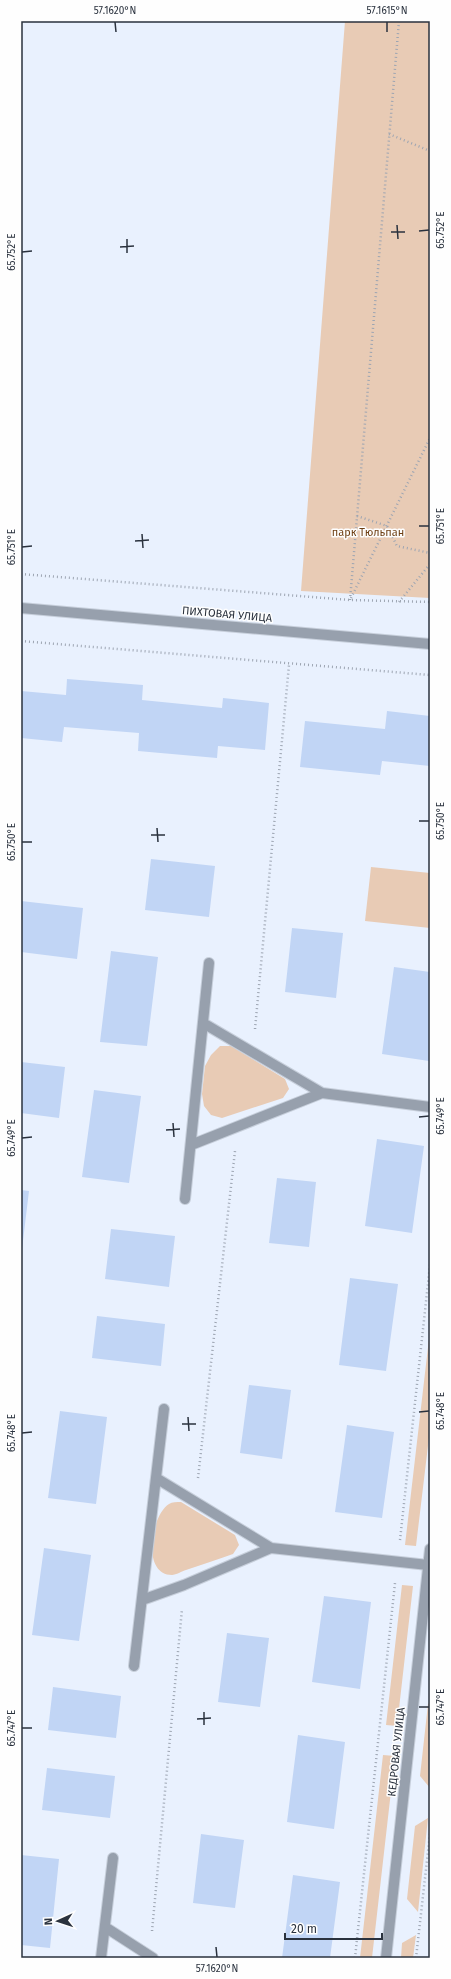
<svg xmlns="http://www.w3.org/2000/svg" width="451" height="1979" viewBox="0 0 451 1979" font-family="'Fira Sans',sans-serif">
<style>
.green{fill:#e8cbb5}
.building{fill:#c1d5f5}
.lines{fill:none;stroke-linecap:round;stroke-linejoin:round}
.service-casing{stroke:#c7cfdb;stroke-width:12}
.minor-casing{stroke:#c7cfdb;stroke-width:12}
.path{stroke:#9da5b2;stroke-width:2.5;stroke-dasharray:1 3;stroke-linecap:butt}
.service{stroke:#97a0ad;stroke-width:10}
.minor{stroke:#97a0ad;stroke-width:10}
.ticks{fill:none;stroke:#2a323e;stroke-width:1.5}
.labels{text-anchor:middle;stroke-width:3;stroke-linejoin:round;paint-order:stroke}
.park-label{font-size:11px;fill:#6e3f13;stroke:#fefefe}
.street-label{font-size:11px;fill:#2a323e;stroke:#fefefe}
.neatline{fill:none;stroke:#2a323e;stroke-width:1.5}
.ticks-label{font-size:10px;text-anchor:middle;fill:#2a323e}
</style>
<rect width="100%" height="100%" fill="#e9f1fe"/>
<path class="green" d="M345,21h85v577l-129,-7z
M371,867l59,6v55l-65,-7z
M220,1046h11l54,33 4,10 -6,9 -61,20 -11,-3 -7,-9 -2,-12 3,-28 6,-11z
M430,1330v99l-14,117 -11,-1z
M181,1502l54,33 4,10 -6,9c-15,5 -31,11 -47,16 -4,1 -10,5 -14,5 -31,0 -21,-60 -3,-71 3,-2 8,-2 12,-2z
M402,1585l11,1 -16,140 -11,-1z
M430,1702v86l-10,-12 8,-72z
M383,1755l12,1 -23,202h-12z
M428,1818l-10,94 -11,-13 8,-73z
M416,1935l-3,23h-12l1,-15z"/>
<path class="building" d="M67,679l76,6 -1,15 80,8 1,-10 46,5 -4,47 -47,-4 -1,12 -79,-7 1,-18 -75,-6 -2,15 -41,-4v-47l45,4z
M387,711l43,5v50l-48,-5 -2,14 -80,-8 5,-46 80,8z
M151,859l64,7 -6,51 -64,-7z
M21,901l62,7 -6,51 -56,-7z
M292,928l51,5 -7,65 -51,-6z
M111,951l47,6 -11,89 -47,-4z
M394,967l36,5 -1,89 -47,-7z
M21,1062l44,5 -6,51 -38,-5z
M94,1090l47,6 -12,87 -47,-6z
M377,1139l47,7 -12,87 -47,-7z
M277,1178l39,4 -7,65 -40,-4z
M21,1190l8,1 -7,58h-1z
M111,1229l64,7 -6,51 -64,-8z
M350,1278l48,6 -12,87 -47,-6z
M97,1316l68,8 -4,42 -69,-8z
M249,1385l42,5 -9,69 -42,-6z
M60,1411l47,6 -11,87 -48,-6z
M347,1425l47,7 -12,86 -47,-6z
M44,1548l47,7 -12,86 -47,-6z
M324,1596l47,6 -11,87 -48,-7z
M227,1633l42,5 -9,69 -42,-5z
M53,1687l68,9 -5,42 -68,-8z
M298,1735l47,7 -11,87 -47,-7z
M47,1768l68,8 -5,42 -68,-8z
M201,1834l43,6 -9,68 -42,-5z
M21,1855l38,4 -9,89 -29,-3z
M293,1875l47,7 -10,76h-48z"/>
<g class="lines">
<g class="service-casing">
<path id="service" d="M203,1023l119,70 108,14
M191,1145l131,-52
M185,1199l24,-236
M156,1478l115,70 157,17
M142,1600l42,-15 87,-37
M134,1666l30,-257
M105,1927l48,31
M101,1958l12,-100"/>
</g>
<g class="minor-casing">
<path id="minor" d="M21,608l409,36
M386,1958l44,-409"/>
</g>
<path class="path" d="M389,134l41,17
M357,516l30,10 10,20 33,7
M21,574l329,26 80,2
M351,598l79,-160
M350,600l49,-579
M399,602l31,-38
M21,641l409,34
M255,1029l34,-364
M198,1478l37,-327
M400,1540l30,-275
M152,1931l30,-322
M355,1958l40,-375
M416,1958l14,-124"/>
<use href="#service" class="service"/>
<use href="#minor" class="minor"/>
</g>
<path class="ticks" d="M115,22l1,10M387,22v10M397,225l1,14M419,231l10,-1M391,232h14M127,239v14M120,247l14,-1M22,252l10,-1M419,526h10M142,534l1,14M135,541l14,-1M22,547l10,-1M419,821h10M157,828l1,14M151,835h14M22,842h10M419,1117l10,-1M173,1123l1,14M166,1130l14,-1M22,1138l10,-1M419,1412l10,-1M188,1417l1,14M182,1424h14M22,1433l10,-1M419,1707h10M204,1712v13M197,1719l14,-1M22,1728h10M216,1947l1,10"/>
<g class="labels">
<g class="park-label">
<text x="368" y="536">парк Тюльпан</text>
</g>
<g class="street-label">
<text transform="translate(227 614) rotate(5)" y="4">ПИХТОВАЯ УЛИЦА</text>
<text transform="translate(396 1752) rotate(-84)" y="4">КЕДРОВАЯ УЛИЦА</text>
</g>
</g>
<rect width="451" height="1979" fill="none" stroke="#fefefe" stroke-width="44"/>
<g transform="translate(58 1921) rotate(267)" stroke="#fefefe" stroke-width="3" paint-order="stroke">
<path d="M0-3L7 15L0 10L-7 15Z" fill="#2a323e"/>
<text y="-6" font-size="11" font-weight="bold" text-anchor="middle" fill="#2a323e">N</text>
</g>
<path d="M285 1933v6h97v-6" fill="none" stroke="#2a323e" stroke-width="2"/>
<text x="291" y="1933" font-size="12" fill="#2a323e" stroke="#fefefe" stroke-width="3" paint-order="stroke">20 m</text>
<rect x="22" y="22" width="407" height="1935" class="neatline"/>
<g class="ticks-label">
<text x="115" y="14">57.1620°N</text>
<text x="387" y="14">57.1615°N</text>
<text transform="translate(440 230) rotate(-90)" y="4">65.752°E</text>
<text transform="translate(11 252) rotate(-90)" y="4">65.752°E</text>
<text transform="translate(440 526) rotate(-90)" y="4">65.751°E</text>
<text transform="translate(11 547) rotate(-90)" y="4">65.751°E</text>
<text transform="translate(440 821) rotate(-90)" y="4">65.750°E</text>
<text transform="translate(11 842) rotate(-90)" y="4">65.750°E</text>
<text transform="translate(440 1116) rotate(-90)" y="4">65.749°E</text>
<text transform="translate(11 1138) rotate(-90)" y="4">65.749°E</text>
<text transform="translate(440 1411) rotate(-90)" y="4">65.748°E</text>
<text transform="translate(11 1433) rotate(-90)" y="4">65.748°E</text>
<text transform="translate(440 1707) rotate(-90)" y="4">65.747°E</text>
<text transform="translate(11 1728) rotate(-90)" y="4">65.747°E</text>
<text x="217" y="1972">57.1620°N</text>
</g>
</svg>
